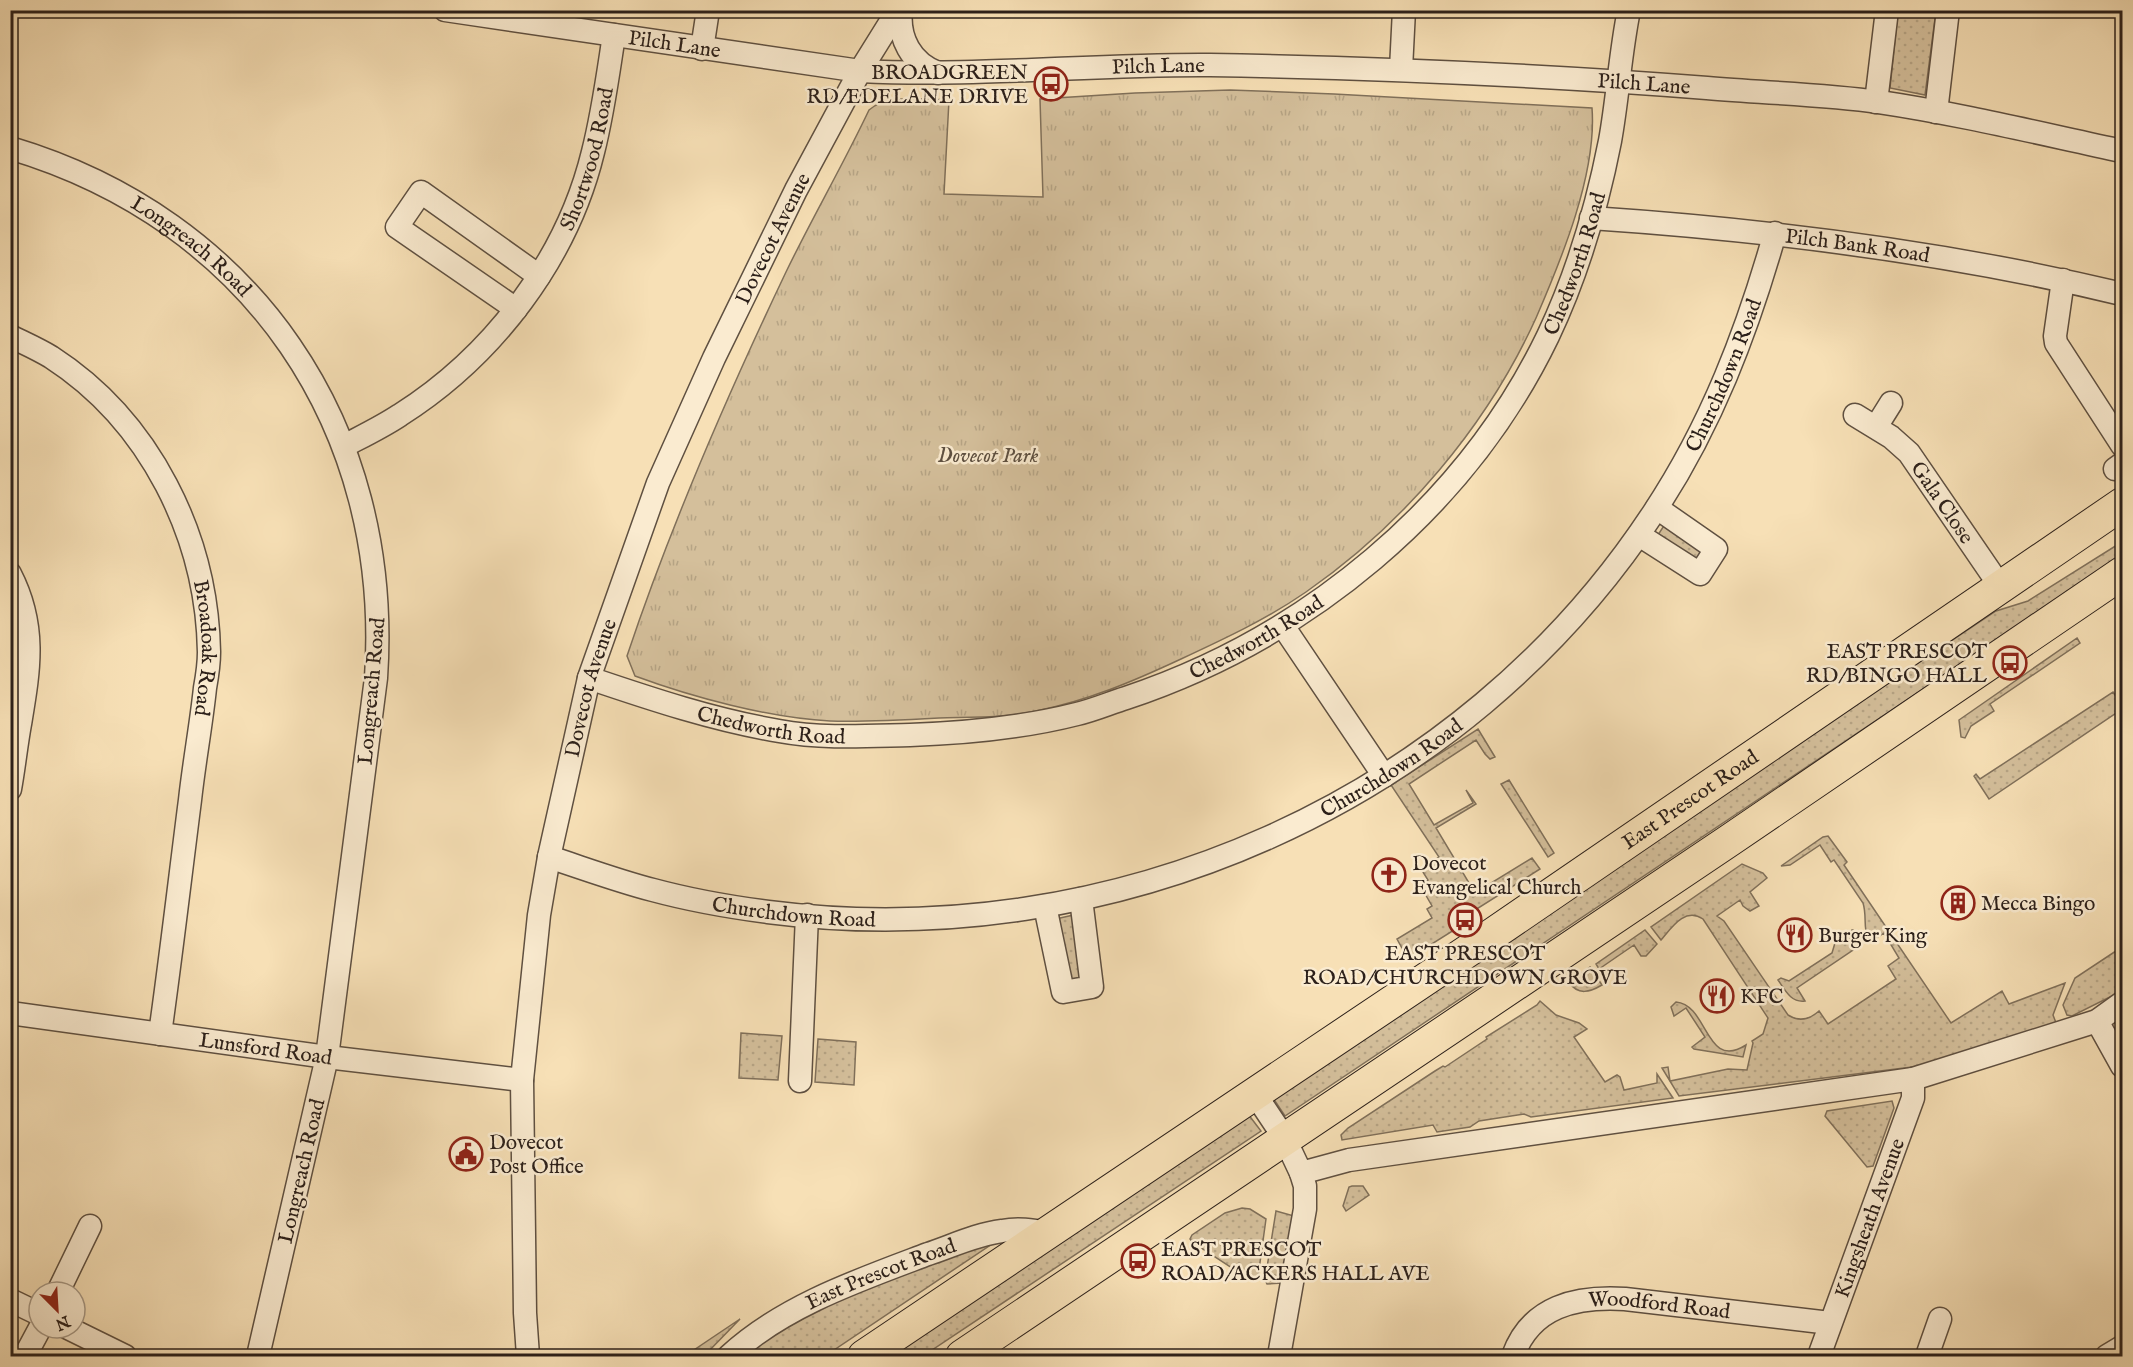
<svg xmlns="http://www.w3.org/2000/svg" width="2133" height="1367" viewBox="0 0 2133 1367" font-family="'IM FELL English',serif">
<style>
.grass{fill:url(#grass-dots);stroke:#80705a;stroke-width:1.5}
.park{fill:url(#park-tufts);stroke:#80705a;stroke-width:1.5}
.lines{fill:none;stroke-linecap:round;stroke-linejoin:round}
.minor-casing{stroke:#5f5041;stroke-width:25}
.highway-casing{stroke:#2c201a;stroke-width:34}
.minor{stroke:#faebd0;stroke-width:22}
.highway{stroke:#f7e0b6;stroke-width:32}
.labels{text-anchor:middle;stroke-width:5;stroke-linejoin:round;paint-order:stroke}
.street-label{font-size:21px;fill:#2c201a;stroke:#faebd0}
.poi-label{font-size:21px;fill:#2c201a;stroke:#faebd0;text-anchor:start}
.park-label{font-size:21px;font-style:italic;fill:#5e5041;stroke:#faebd0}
</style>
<defs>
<pattern id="grass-dots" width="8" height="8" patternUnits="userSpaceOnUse" patternTransform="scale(1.5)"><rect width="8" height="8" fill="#d4bf9b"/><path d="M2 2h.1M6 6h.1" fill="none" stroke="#b6a485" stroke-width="1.8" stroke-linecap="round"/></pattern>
<pattern id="park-tufts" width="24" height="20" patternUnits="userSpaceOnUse" patternTransform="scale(1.5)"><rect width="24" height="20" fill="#d4bf9b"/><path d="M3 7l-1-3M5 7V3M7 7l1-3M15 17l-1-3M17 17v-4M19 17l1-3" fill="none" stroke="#b6a485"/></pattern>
</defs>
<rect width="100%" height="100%" fill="#f7e0b6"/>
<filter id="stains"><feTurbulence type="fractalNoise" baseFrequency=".00333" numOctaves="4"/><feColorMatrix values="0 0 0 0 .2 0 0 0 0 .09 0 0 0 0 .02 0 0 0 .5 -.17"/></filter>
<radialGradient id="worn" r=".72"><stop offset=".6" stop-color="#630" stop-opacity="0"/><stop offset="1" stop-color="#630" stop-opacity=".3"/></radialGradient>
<path class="grass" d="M1898,11h38l-11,84 -35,-7z
M1667,521l35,27 -4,12 -44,-19z
M2122,544v12l-837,560 -14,-21 725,-484 32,-10 89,-56z
M2077,638l3,5 -90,61 4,7 -23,15 -6,12 -4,-1 -2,-17z
M2113,692l9,14v3l-133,90 -15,-23 2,-2 4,5z
M1478,729l17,28 -5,2 -5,-5 -9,-14 -67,44 25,41 39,-22 -7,-13 10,14 -40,24 39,65 57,-35 8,11 -65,41 3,5 -70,44 -11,-20 35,-21 -5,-9 5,-3 -12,-21 8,-5 -7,-11 18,-12 -48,-72z
M1509,780l45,73 -6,4 -47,-73z
M1828,836l19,26 -3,3 107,158 51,-32 7,13 56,-21 -12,32 5,13 -118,34 -28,5 -233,29 -17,-28 6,-1 2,14 58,-12 19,1 6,-27 -1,-2 11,-7 5,-16 -65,-99c-18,-12 -31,8 -42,21l-10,-13 91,-63 21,9 4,5 -17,14 9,14 -9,5 -7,-5 -3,-6 -23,16 7,5 64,94c11,7 21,5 31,-4l9,13 68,-45 -8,-13 11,-8 -15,-25 -12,8 -4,-2c-5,-11 -1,-24 -5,-36l-29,-43 -3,2 -11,-17 -30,20 -9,1 42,-29z
M1078,914l8,65 -24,3 -11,-62z
M1645,930l12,14 -11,12h-5l-7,-11 -35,24 -3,-5z
M1852,930h1v20l-56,38 8,13c-14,2 -20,-11 -27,-21l3,-2 8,3 43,-28 3,-10z
M2122,947v44l-50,25 -5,-1 -4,-10 12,-27z
M1590,967l12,18c-12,7 -24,11 -33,-3z
M1540,1001l16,14 23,8 8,6 -13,8 31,45 12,-7 3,2 4,13 33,-7v-9l16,24 -142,19 -7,-3 -45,7 -9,6 -33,5 -4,-7 -91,15 -1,-5 7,-7 87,-57 8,-5 2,1 42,-28 -1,-2 51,-32z
M1676,1002c33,3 29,69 70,43l-3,12 -49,-8 -2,-2 13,-10 -19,-29 -12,8 -3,-9z
M741,1033l41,3 -4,44 -39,-2z
M818,1039l38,3 -2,43 -39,-3z
M1892,1101l2,7 -21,58 -6,1 -42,-51 2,-5z
M1248,1114l13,17 -338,225h-34z
M1352,1186h11l6,9 -23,16 -3,-5 6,-19z
M1242,1208l8,1 16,10 -8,58 -3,4h-3l-60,-39 -2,-3 2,-4 33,-22z
M1276,1211l18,5 -12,67 -15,1 -2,-4z
M989,1239l3,5 -167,112h-78l23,-21 35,-21z
M740,1319l-36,37h-19z"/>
<path class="park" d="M1230,90l104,4 258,14c5,65 -30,150 -56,210 -49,108 -132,206 -230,274 -39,27 -82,47 -125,67 -47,22 -94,42 -145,52 -32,7 -65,6 -97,7 -36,2 -73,4 -109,3 -61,-3 -138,-24 -195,-45l-8,-20c44,-132 99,-258 159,-384 26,-54 57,-107 83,-162 18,-17 57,-10 80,-10l-5,94 99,3 -3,-98 95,-6z"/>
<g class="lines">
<g class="minor-casing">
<g id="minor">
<path id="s1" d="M445,10l415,61c117,6 233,-7 350,-6 166,3 332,10 497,23 57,5 115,6 172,14 81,12 163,32 243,49"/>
<path d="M901,10c-3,28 10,53 37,63"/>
<path d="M702,49l6,-39"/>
<path d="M1401,69l3,-59"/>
<path d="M1876,102l11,-92"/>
<path d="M1936,112l12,-102"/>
<path id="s2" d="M10,148c242,72 383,279 366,530l-49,379 -69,299"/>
<path id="s3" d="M1591,218c179,12 357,34 531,76"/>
<path d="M2063,280l-8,56 1,7 66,102"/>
<path d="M516,309l-119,-82 24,-35 118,84"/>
<path id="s4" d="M10,336c14,7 28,13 41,21 99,64 156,179 158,295 0,12 -2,25 -4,36 -4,38 -11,75 -15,112 -10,78 -19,156 -30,234"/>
<path id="s5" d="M1855,415l36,22 18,16 91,133"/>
<path d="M1876,427l15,-24"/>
<path id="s6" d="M344,446c19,-10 38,-19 56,-31 93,-59 167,-156 193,-263 10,-39 15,-78 21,-117"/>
<path d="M2115,469l7,-5"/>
<path d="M1639,535l61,39 16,-25 -59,-41"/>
<path d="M10,574c27,52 19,96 10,150 -4,22 -6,43 -10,65"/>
<path d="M1283,626l101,150"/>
<path id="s7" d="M589,678c62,21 125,42 190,53 43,8 88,5 131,4 57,-2 112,-7 167,-21 17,-4 33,-11 49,-16 180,-60 339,-190 422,-362 29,-61 49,-129 62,-195 8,-44 10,-87 19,-131"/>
<path id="s8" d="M549,857c34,11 69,24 104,33 37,10 77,17 115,22 344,44 695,-109 886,-400 57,-86 93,-180 121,-279"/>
<path d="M1045,906l18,86 29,-5 -11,-88"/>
<path id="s9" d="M10,1013l317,44 195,23"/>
<path d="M2097,1021l25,45"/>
<path d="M800,1081l7,-166"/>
<path d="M1255,1094l30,45 16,34 48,-13 564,-81 184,-58 25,-18"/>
<path d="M58,1292l32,-66"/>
<path d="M10,1300l29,14"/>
<path d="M68,1328l57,28"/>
<path d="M25,1356l15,-28"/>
<path id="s10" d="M528,1356l-3,-43 -3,-233 17,-165 10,-58 40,-179 69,-195 56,-125 82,-168 64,-119 38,-61"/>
<path id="s11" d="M729,1356c54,-50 130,-76 199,-102 24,-8 49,-20 74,-23 16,-3 30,-1 46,2"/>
<path d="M1279,1356l26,-147v-23l-4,-13"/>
<path id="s12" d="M1513,1356c18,-50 63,-60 112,-57l205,24"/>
<path id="s13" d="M1819,1356l94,-258v-19"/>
<path d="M1927,1356l13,-37"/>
<path d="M2107,1356l15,-9"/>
</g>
</g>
<g class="highway-casing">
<g id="highway">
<path id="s14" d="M864,1356l626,-420 632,-432"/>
<path d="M962,1356l768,-516 392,-267"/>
</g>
</g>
<use href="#minor" class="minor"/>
<use href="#highway" class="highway"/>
</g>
<defs>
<g id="bus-ring" transform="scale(1.725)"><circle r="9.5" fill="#faebd0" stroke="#8f2418" stroke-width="1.5"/><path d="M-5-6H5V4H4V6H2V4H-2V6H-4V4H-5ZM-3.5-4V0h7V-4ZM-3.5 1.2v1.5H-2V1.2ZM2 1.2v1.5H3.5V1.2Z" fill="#8f2418"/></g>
<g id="church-ring" transform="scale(1.725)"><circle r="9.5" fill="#faebd0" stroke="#8f2418" stroke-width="1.5"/><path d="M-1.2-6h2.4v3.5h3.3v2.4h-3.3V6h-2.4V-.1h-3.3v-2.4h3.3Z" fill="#8f2418"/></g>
<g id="building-ring" transform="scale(1.725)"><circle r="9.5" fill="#faebd0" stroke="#8f2418" stroke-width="1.5"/><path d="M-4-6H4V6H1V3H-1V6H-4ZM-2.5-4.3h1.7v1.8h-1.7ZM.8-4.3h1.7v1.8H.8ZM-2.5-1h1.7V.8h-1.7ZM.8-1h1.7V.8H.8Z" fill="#8f2418"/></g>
<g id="restaurant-ring" transform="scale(1.725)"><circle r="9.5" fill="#faebd0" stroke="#8f2418" stroke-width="1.5"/><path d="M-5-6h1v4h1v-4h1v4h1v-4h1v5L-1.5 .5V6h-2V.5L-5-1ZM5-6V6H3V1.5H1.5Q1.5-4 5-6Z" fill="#8f2418"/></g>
<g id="civic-ring" transform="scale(1.725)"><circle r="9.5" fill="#faebd0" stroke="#8f2418" stroke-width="1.5"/><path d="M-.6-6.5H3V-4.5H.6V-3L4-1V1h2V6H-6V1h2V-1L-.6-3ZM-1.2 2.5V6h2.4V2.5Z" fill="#8f2418"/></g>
</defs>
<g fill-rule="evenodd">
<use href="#bus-ring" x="1051" y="84"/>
<use href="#bus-ring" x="2010" y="663"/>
<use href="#church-ring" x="1389" y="875"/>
<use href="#building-ring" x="1958" y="903"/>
<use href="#bus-ring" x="1465" y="920"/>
<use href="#restaurant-ring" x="1795" y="935"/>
<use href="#restaurant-ring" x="1717" y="996"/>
<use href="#civic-ring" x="466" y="1154"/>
<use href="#bus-ring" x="1138" y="1261"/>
</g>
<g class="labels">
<g class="street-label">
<text dy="7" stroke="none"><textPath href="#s1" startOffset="232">Pilch Lane</textPath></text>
<text dy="7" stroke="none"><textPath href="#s1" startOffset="718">Pilch Lane</textPath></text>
<text dy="7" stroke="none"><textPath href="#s1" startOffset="1204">Pilch Lane</textPath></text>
<text dy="7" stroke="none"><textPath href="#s6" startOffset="390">Shortwood Road</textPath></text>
<text dy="7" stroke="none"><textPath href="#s10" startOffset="1161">Dovecot Avenue</textPath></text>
<text dy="7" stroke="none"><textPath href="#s3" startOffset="268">Pilch Bank Road</textPath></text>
<text dy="7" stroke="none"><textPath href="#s2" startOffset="208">Longreach Road</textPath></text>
<text dy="7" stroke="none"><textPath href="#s7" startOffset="1197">Chedworth Road</textPath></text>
<text dy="7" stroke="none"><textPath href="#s8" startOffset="1404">Churchdown Road</textPath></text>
<text dy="7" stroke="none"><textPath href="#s5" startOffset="126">Gala Close</textPath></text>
<text dy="7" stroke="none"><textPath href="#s7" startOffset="693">Chedworth Road</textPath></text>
<text dy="7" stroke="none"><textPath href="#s4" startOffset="390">Broadoak Road</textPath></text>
<text dy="7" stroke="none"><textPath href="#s10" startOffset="675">Dovecot Avenue</textPath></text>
<text transform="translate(371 691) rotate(-85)" y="7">Longreach Road</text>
<text dy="7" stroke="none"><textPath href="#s7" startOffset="189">Chedworth Road</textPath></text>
<text dy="7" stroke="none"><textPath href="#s8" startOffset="880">Churchdown Road</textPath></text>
<text dy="7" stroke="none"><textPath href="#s14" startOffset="996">East Prescot Road</textPath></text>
<text dy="7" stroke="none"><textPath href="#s8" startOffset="252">Churchdown Road</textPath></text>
<text dy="7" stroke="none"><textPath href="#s9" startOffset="258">Lunsford Road</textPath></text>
<text transform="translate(301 1171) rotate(-77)" y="7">Longreach Road</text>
<text dy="7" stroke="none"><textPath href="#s13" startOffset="147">Kingsheath Avenue</textPath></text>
<text dy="7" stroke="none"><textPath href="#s11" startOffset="174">East Prescot Road</textPath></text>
<text dy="7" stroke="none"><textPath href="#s12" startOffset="171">Woodford Road</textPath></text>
</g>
<g class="poi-label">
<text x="1028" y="79" text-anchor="end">BROADGREEN<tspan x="1028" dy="24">RD/EDELANE DRIVE</tspan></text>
<text x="1987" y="658" text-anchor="end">EAST PRESCOT<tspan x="1987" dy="24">RD/BINGO HALL</tspan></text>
<text x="1412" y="870">Dovecot<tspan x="1412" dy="24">Evangelical Church</tspan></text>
<text x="1981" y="910">Mecca Bingo</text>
<text x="1818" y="942">Burger King</text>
<text x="1465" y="960" text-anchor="middle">EAST PRESCOT<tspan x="1465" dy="24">ROAD/CHURCHDOWN GROVE</tspan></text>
<text x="1740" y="1003">KFC</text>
<text x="489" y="1149">Dovecot<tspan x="489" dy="24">Post Office</tspan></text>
<text x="1161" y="1256">EAST PRESCOT<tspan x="1161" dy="24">ROAD/ACKERS HALL AVE</tspan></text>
</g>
<g class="park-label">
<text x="988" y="462">Dovecot Park</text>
</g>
</g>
<rect width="2133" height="1367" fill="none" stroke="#f7e0b6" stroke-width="36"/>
<rect x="12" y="12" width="2109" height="1343" fill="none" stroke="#2c201a" stroke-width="3"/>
<rect x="18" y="18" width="2097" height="1331" fill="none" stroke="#2c201a" stroke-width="1.5"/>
<g transform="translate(57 1310) rotate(156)"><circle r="28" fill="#faebd0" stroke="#a89a87" stroke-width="1.5"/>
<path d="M0-4.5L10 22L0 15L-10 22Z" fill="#8f2418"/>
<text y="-9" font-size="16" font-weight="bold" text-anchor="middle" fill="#2c201a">N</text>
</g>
<rect width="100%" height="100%" filter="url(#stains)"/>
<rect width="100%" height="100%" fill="url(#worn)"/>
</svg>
